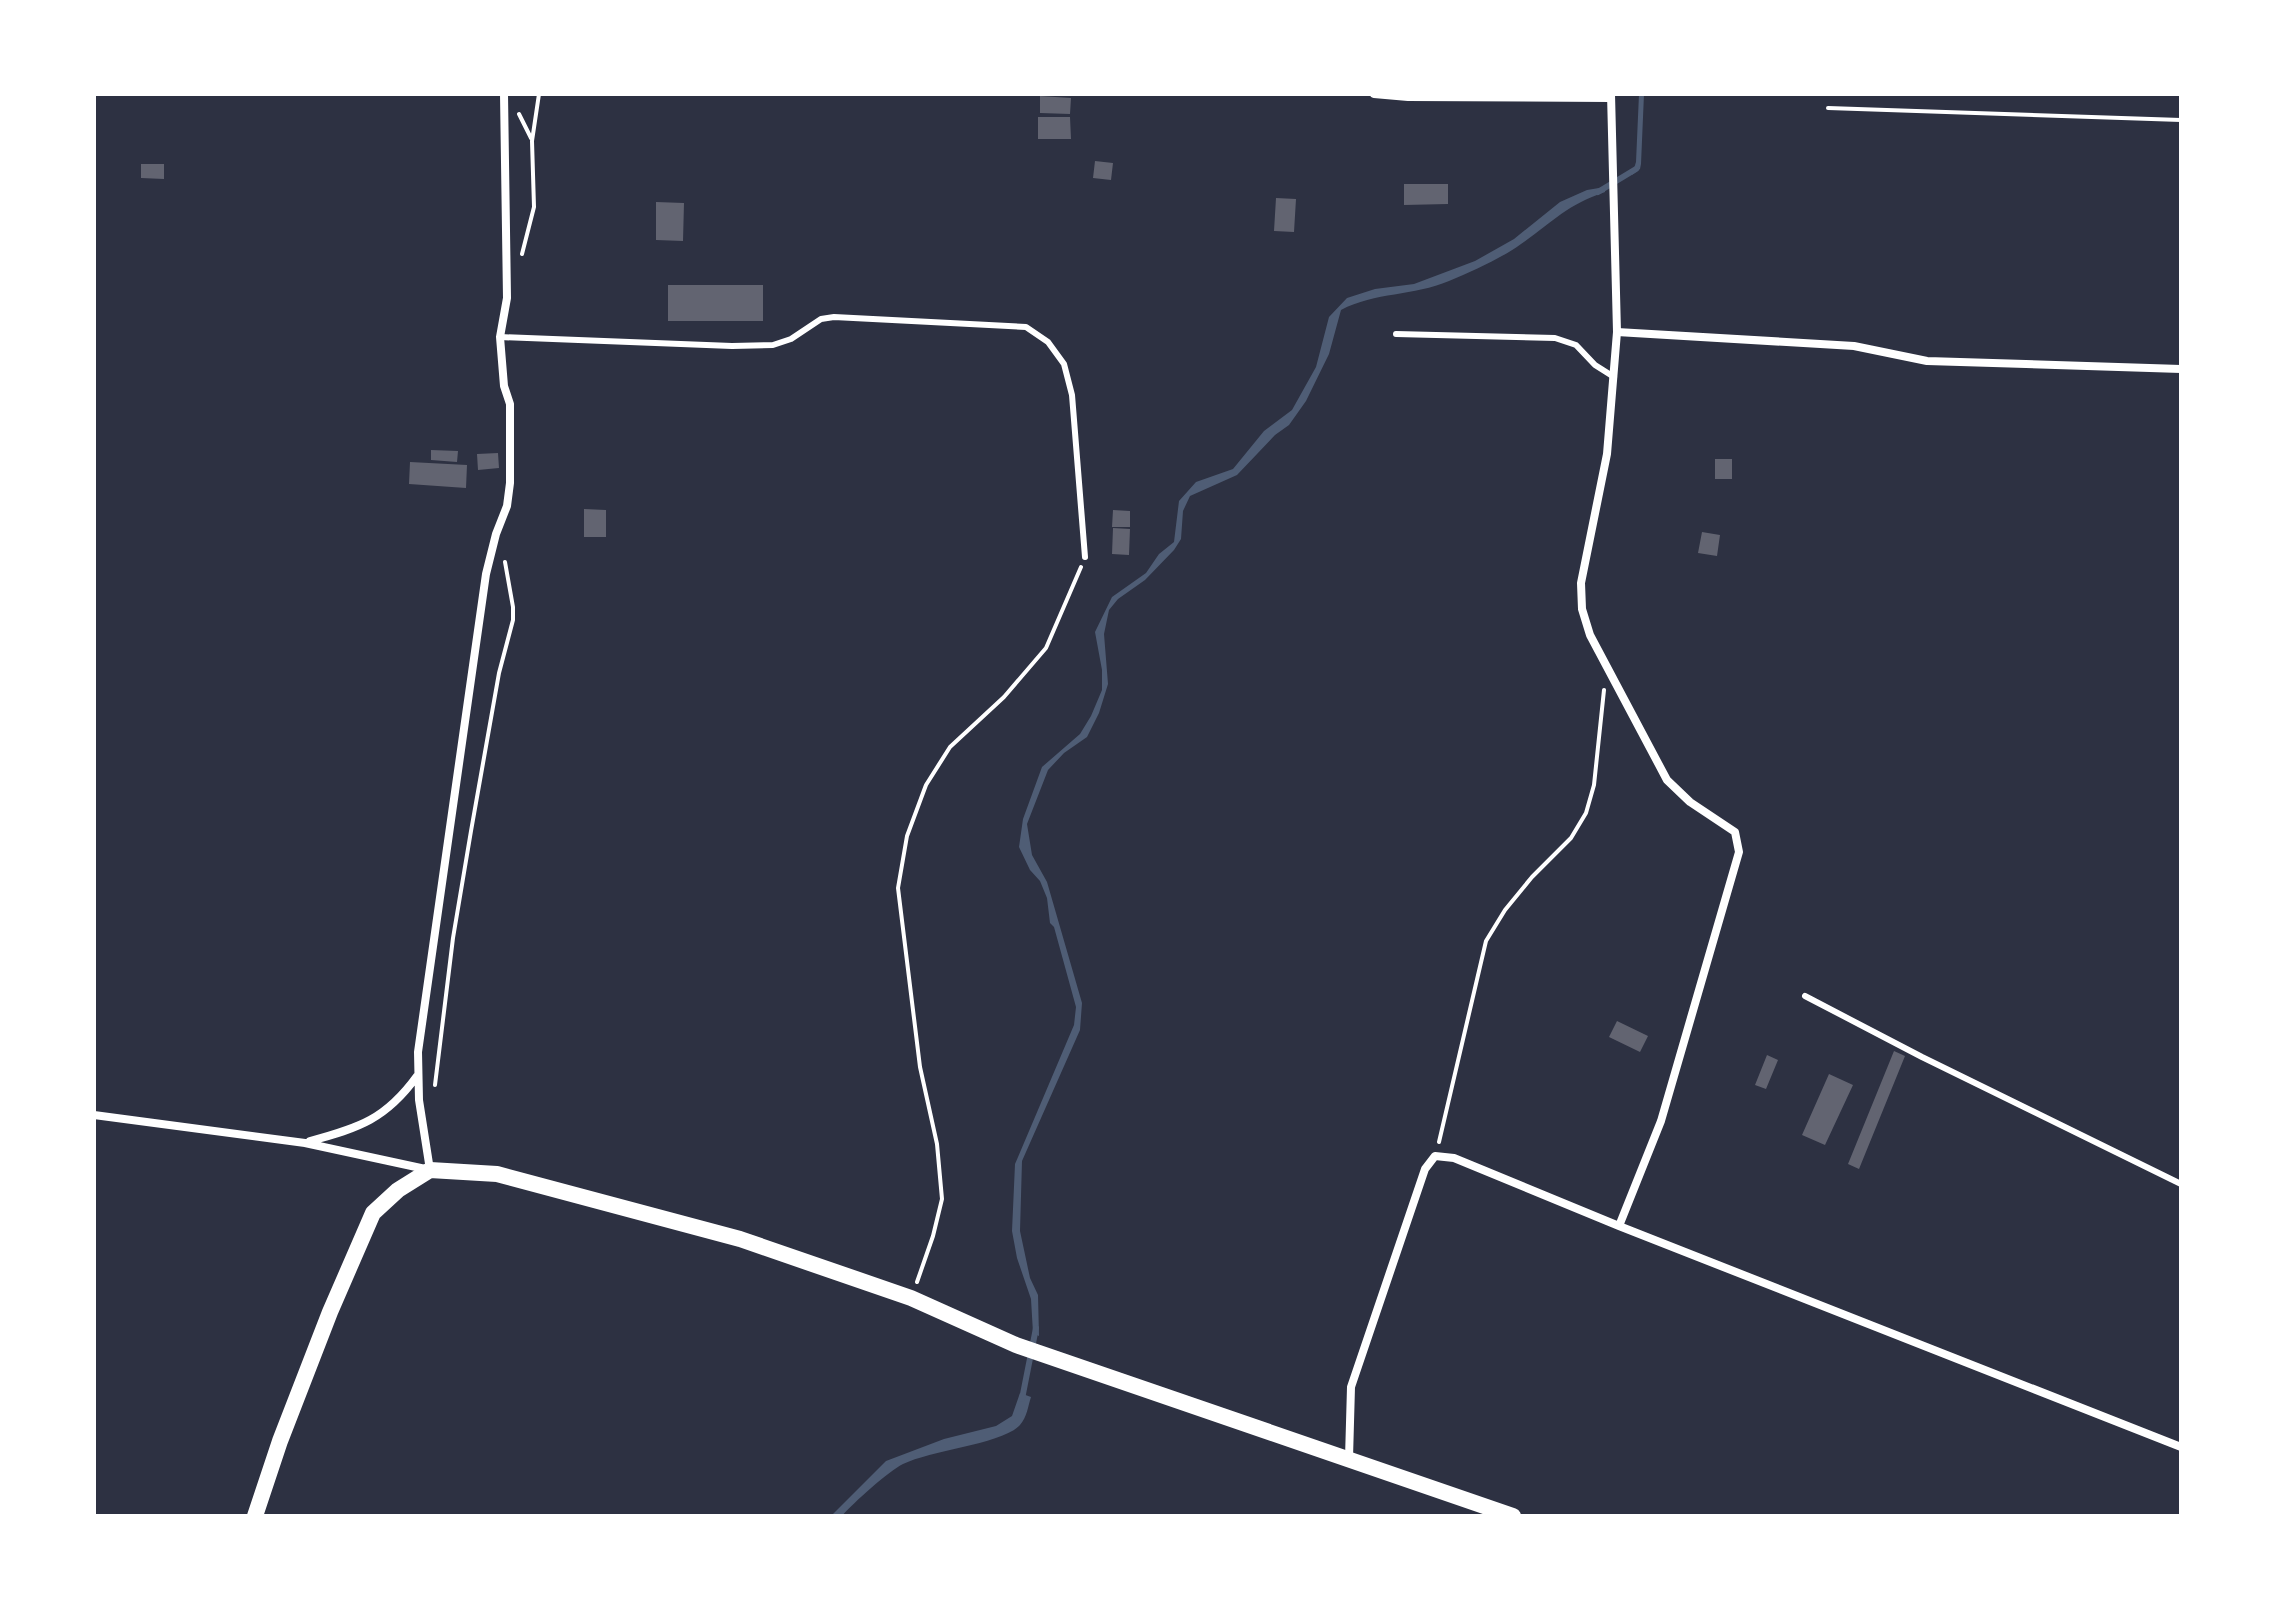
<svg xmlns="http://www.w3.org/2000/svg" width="2275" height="1610" viewBox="0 0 2275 1610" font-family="Overpass,sans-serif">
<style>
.water{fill:#4f5d75}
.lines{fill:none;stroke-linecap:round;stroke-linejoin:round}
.stream{stroke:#4f5d75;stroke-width:6}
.building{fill:#626471}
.path{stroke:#fff;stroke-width:4}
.service{stroke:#fff;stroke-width:6}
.minor{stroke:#fff;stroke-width:8}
.secondary{stroke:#fff;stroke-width:16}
</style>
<rect width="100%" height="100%" fill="#2d3142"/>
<path class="water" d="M1639,94h5l-3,70 -1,5 -8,6 4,-13z
M1605,187v5c-39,13 -52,30 -84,52 -21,15 -48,27 -72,37 -35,15 -74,11 -108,29l-12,44 -23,47 -17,24 -14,10 -38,40 -47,21 -7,15 -2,28 -7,11 -29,30 -27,19 -9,11 -5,24 4,50 -9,29 -12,24 -23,16 -16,17 -21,54 5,31 15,27 35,121 -2,27 -58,131 -2,70 10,47 8,17 1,41 -6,-3 -2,-34 -14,-41 -5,-27 3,-67 59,-139 2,-18 -22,-80 -4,-4 -3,-25 -7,-17 -10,-11 -11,-23 4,-28 19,-52 38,-33 11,-18 11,-26v-20l-7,-38 17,-35 34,-24 13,-19 15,-12 5,-41 17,-19 37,-13 31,-38 28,-21 24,-43 13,-50 18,-19 28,-9 39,-5 61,-23 39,-22 46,-37 27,-12z
M1020,1393l11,4c-3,9 -4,20 -11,28 -18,19 -89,25 -117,39 -14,7 -50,39 -61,52h-11l55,-55 58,-22 52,-13 16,-10z"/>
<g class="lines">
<path class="stream" d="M1598,192l38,-23
M1022,1399l14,-71"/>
</g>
<path class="building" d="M1040,96l31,2 -1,16 -30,-1z
M1038,117h32l1,22h-33z
M1095,161l18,2 -2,17 -18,-2z
M141,164h23v15l-23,-1z
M1404,184h44v20l-44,1z
M1276,198l20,1 -2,33 -20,-1z
M656,202l28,1 -1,38 -27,-1z
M668,285h95v36h-95z
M431,450l27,1 -1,11 -26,-2z
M498,453l1,15 -21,2 -1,-16z
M1715,459h17v20h-17z
M410,462l57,3 -1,23 -57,-4z
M584,509l22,1v27h-22z
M1113,510l17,1v16h-18z
M1113,528l17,1 -1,26 -17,-1z
M1702,532l18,3 -3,21 -19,-3z
M1617,1021l31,15 -8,16 -31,-15z
M1894,1051l11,5 -46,113 -11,-5z
M1767,1055l11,5 -12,29 -11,-4z
M1829,1074l24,11 -28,60 -23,-10z"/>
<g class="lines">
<path class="path" d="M1828,108l353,12
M519,114l12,24
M522,254l12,-47 -2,-66 7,-47
M435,1085l18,-147 18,-107 28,-158 14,-53v-13l-8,-45
M1439,1142l47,-201 19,-31 27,-33 39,-39 15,-25 8,-28 10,-95
M917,1282l16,-46 9,-37 -5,-55 -17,-77 -22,-179 9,-52 19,-51 24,-38 54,-50 42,-49 35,-81"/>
<path class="service" d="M1396,334l159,4 21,7 19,20 19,12
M500,337l232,9 41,-1 18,-6 30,-20 13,-2 192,10 22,15 16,22 8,31 13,162
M1805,996l117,61 259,127"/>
<path class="minor" d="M1374,94l34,3 203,1
M1611,94l6,238 -10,122 -26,129 1,26 8,26 77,145 23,22 45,30 4,20 -78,269 -42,105
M1617,332l237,14 73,15 254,8
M94,1115l211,28 125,27 -11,-70 -1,-48 68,-478 10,-40 11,-28 3,-23v-79l-6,-18 -4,-49 7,-39 -3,-204
M310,1141c49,-13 76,-22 107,-65
M1349,1458l2,-71 74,-218 10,-13 19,2 165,68 562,221"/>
<path class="secondary" d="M255,1516l25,-75 50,-129 43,-99 25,-23 32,-20 67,4 243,65 171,59 105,47 497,171"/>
</g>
<rect width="2275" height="1610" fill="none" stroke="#ffffff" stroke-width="192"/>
</svg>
